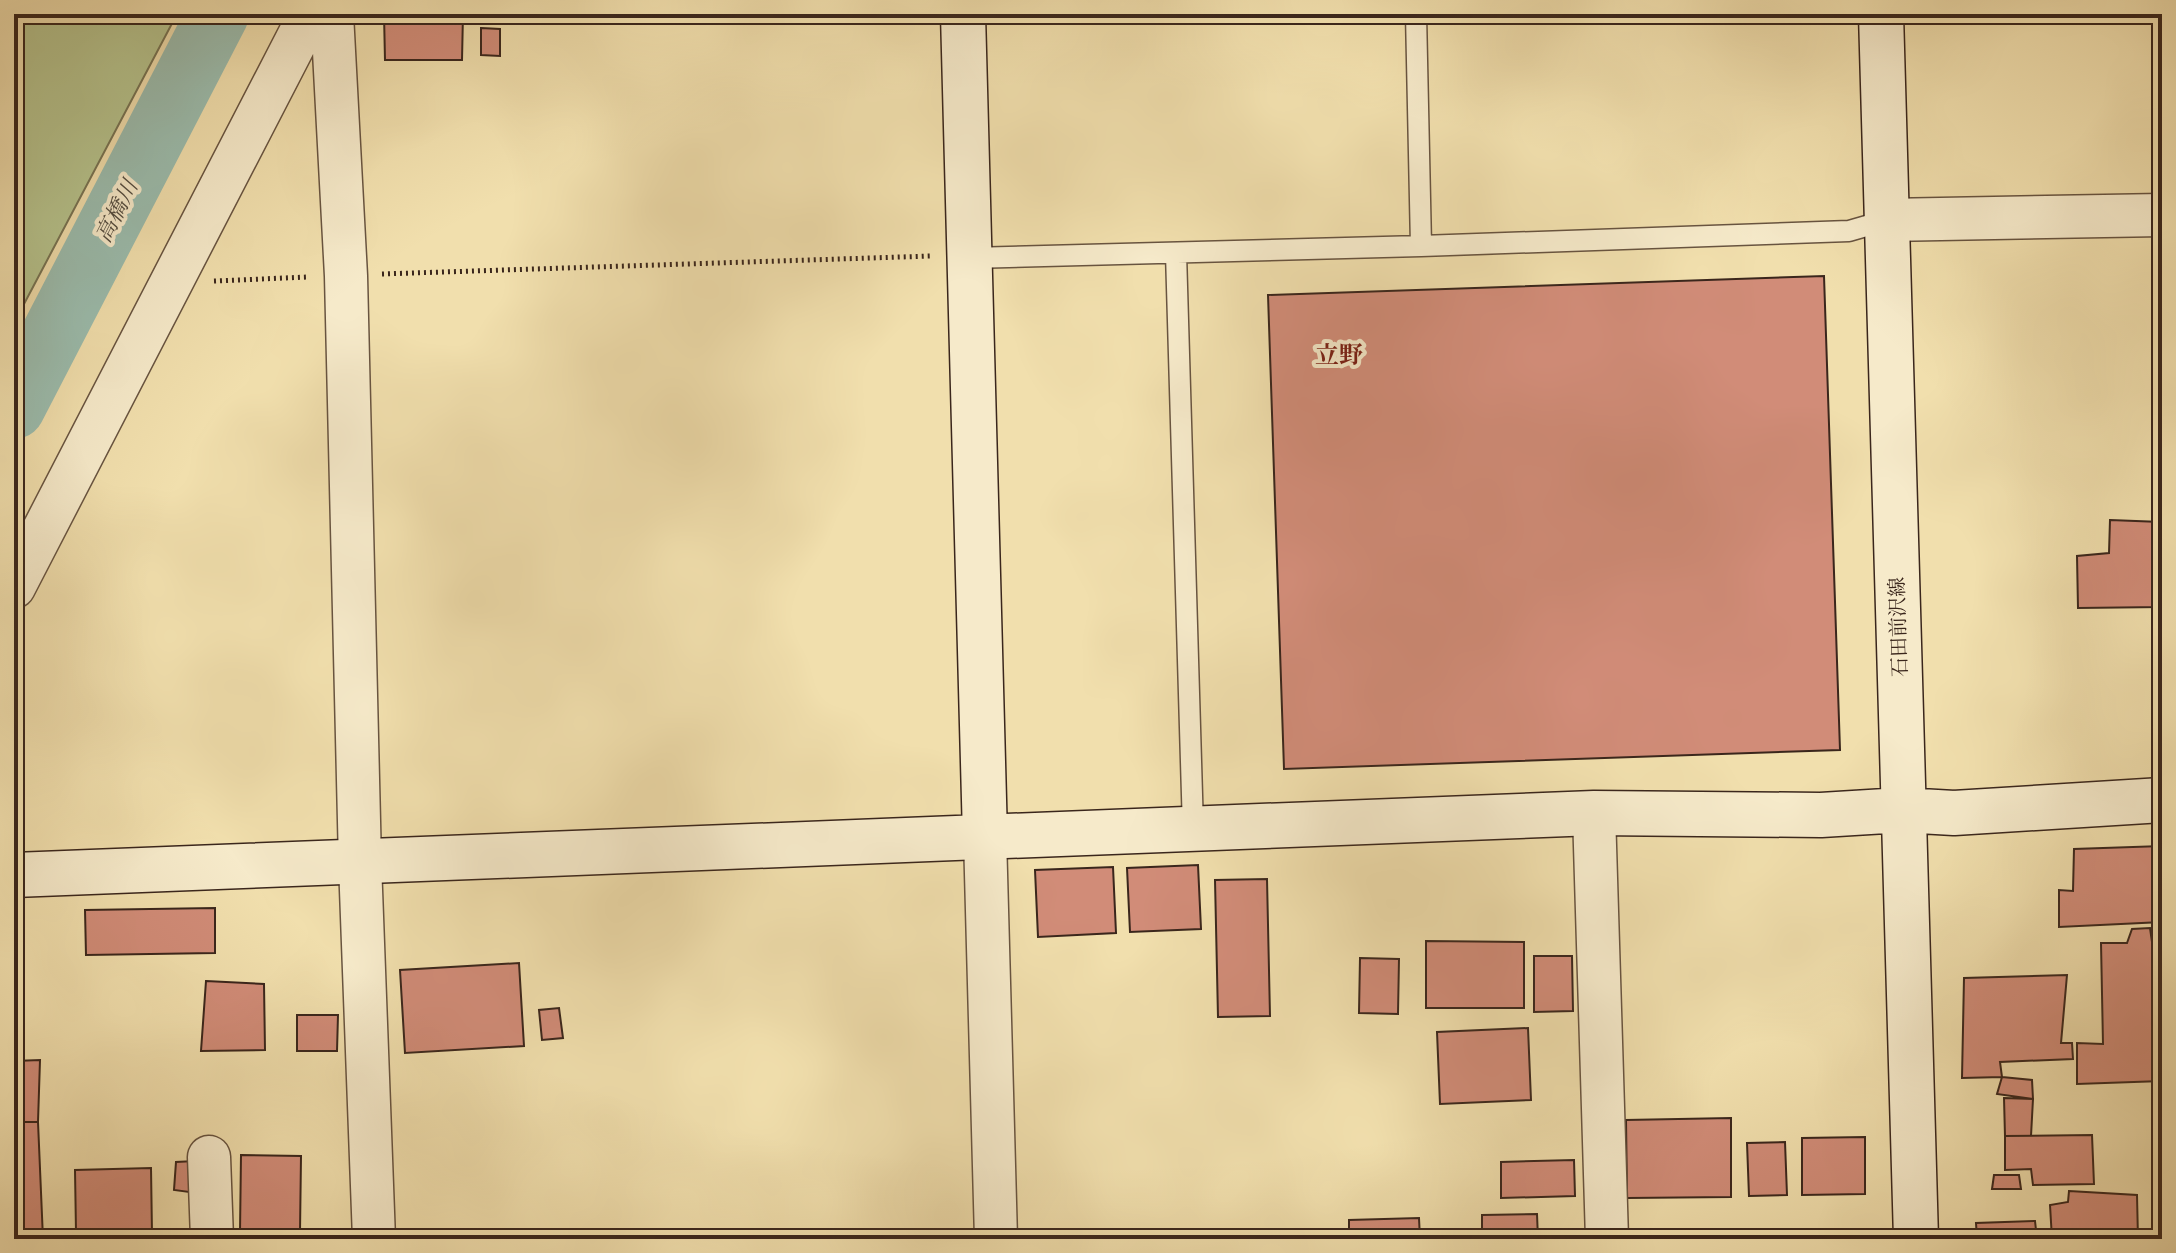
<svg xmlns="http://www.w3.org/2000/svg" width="2176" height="1253" viewBox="0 0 2176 1253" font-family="'Libre Caslon Text','Noto Serif JP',serif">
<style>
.green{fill:#b6c38d;stroke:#787454;stroke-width:2}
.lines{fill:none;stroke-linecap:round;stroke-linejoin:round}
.river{stroke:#9bbcad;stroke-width:62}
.building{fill:#d18c78;stroke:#3a261c;stroke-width:2}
.lane-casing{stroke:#685440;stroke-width:23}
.street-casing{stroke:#685440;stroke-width:45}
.secondary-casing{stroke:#3a261c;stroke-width:47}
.path{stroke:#3a261c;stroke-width:5;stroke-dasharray:2 4;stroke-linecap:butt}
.lane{stroke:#f6eaca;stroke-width:20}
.street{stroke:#f6eaca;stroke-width:42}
.secondary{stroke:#f6eaca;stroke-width:44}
.labels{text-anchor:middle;stroke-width:8;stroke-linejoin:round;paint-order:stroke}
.street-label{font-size:20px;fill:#3a261c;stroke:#f6eaca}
.water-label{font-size:22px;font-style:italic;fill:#524c40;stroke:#f6eaca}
.quarter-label{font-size:24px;font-weight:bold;fill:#7a1f14;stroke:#f6eaca}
</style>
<rect width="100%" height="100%" fill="#f1dfad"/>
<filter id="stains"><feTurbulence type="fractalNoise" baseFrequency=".0025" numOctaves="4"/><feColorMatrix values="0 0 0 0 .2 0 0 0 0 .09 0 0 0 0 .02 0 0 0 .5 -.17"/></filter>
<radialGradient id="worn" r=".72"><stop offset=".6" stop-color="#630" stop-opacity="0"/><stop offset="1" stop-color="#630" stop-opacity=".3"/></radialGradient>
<path class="green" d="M14,14h163l-163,309z"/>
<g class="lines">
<path class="river" d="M14,408l204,-394"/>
</g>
<path class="building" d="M384,14h79l-1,46h-77z
M481,28l19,1v27l-19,-1z
M1824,276l16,474 -556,19 -16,-474z
M2110,520l51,2 1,85 -84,1 -1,-52 32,-3z
M2162,846v76l-103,5v-37l14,1 1,-42z
M1198,865l3,64 -71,3 -3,-64z
M1113,867l3,66 -78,4 -3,-67z
M1267,879l3,137 -52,1 -3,-137z
M215,908v45l-129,2 -1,-45z
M2150,928l2,14h10v139l-85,3v-41l26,1 -2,-101h26l5,-14z
M1426,941l98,1v66h-98z
M1534,956h38l1,55 -39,1z
M1360,958l39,1 -1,55 -39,-1z
M519,963l5,83 -119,7 -5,-83z
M2067,975l-6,68h11l1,16 -73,3 2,15 -40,1 2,-100z
M206,981l58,3 1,66 -64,1z
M559,1008l4,30 -21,2 -3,-30z
M297,1015h41l-1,36h-40z
M1528,1028l3,72 -91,4 -3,-72z
M40,1060l-2,62h-24v-61z
M2002,1077l30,3 1,19 -36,-5z
M2004,1098l29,1 -2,37h-26z
M1731,1118v79l-104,1 -1,-78z
M14,1122h24l5,117h-29z
M2092,1135l2,49 -61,1 -2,-16 -26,1v-34z
M1865,1137v57l-63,1v-57z
M1785,1142l2,53 -38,1 -2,-53z
M241,1155l60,1 -1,76h-60z
M1574,1160l1,36 -74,2v-36z
M195,1161l-6,31 -15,-2 2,-28z
M151,1168l1,66 -76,-2 -1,-62z
M1994,1175h25l2,14h-29z
M2069,1191l68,4 1,44h-86l-2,-34 18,-3z
M1537,1214l1,25h-56v-24z
M1419,1218l1,21h-71v-19z
M2035,1221l2,18h-60l-1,-16z"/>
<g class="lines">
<g class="lane-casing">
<path id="lane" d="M1416,14l5,232
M1176,253l17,576
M970,258l451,-12 428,-15 38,-11"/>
</g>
<g class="street-casing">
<path id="street" d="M332,14l14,262 14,587 14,376
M1887,220l275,-5
M14,587l296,-573
M1594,813l13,426
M985,837l11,402
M209,1157l3,82"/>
</g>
<g class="secondary-casing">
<path id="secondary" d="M963,14l22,823
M1881,14l35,1225
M14,875l1580,-62 227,2 81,-5 52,3 208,-13"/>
</g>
<path class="path" d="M382,274l549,-18
M214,281l94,-4"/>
<use href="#lane" class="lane"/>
<use href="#street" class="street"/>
<use href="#secondary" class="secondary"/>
</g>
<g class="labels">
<g class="street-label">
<text transform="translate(1898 627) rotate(-92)" y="7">石田前沢線</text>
</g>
<g class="water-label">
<text transform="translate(116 211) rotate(-63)" y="8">高橋川</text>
</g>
<g class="quarter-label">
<text x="1339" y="363">立野</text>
</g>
</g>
<rect width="2176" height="1253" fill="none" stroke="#f1dfad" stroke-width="48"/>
<rect x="16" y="16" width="2144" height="1221" fill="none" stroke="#3a261c" stroke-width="4"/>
<rect x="24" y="24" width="2128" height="1205" fill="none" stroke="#3a261c" stroke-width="2"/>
<rect width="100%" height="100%" filter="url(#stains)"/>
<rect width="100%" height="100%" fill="url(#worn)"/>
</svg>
